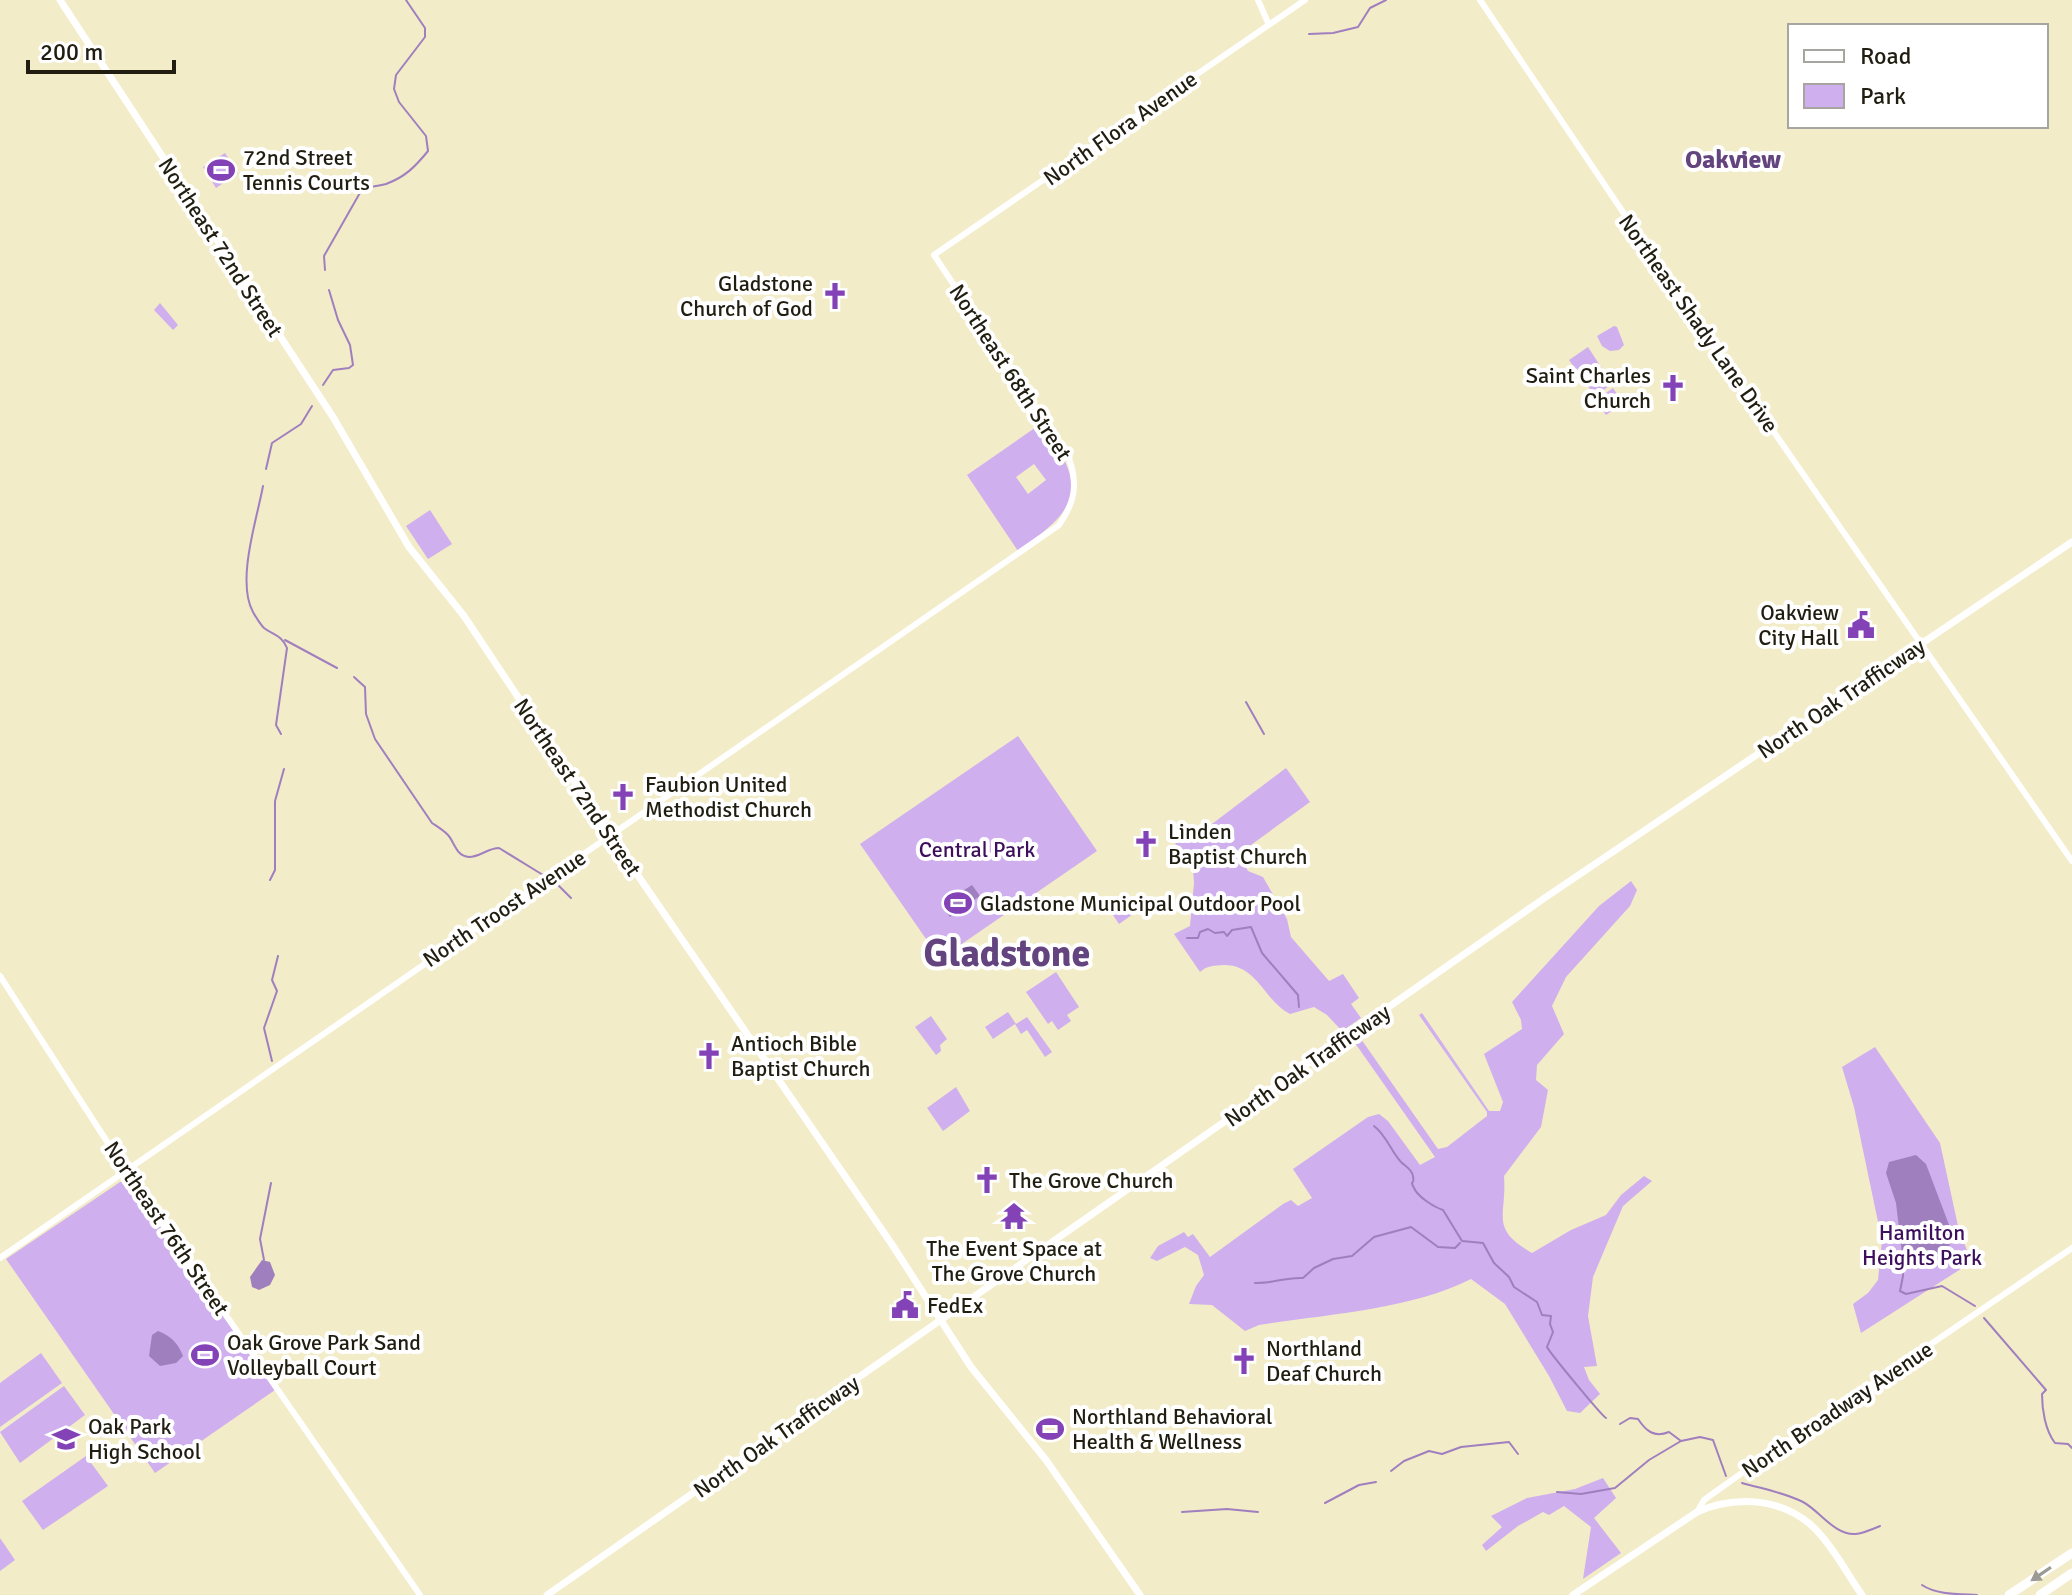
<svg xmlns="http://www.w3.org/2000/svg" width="2072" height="1595" viewBox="0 0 2072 1595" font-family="Signika,sans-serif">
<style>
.green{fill:#cfafee;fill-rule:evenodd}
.water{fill:#a07fbf}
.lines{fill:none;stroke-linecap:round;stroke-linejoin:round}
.stream{stroke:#a07fbf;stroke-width:2}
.tertiary{stroke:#fff;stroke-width:6}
.secondary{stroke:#fff;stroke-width:7}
.motorway{stroke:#fff;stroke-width:9}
.oneway{fill:#9b9a94}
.labels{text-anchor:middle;stroke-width:8;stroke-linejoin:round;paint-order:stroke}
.street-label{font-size:22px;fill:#211e11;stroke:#fff}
.poi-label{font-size:22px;fill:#211e11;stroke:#fff;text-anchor:start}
.park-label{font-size:22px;fill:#3d0f5c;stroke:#fff}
.quarter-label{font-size:26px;font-weight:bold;fill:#63447f;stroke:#fff}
.town-label{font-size:38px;font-weight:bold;fill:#63447f;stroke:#fff}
</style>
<rect width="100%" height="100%" fill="#f3ecc9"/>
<path class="green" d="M225,153l13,20 -22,15 -13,-21z
M160,303l18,22 -5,5 -19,-20z
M1614,326l3,1 7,18 -5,5 -9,1 -8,-5 -5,-10z
M1588,347l24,37 -17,12 -26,-36z
M1613,388l10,15 -17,12 -10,-15z
M1042,423c45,65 40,83 -24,128l-51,-76zM1034,464l12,16 -18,14 -12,-17z
M430,510l22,34 -24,15 -22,-33z
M1018,736l79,115 -157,108 -80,-115z
M1286,768l24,34 -66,48 -3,8 7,13 15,6 24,42 4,18 38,44 14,-7 16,24 -8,6 10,14 -19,13 -15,-16 -13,-8 -24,7c-26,-13 -32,-49 -66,-49 -10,1 -16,0 -24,7l-26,-38 16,-8 4,-43 -1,-15 -18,-25 29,-20 4,4z
M1631,881l6,9 -7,16 -64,71 -14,29 12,28 -27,31 -1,15 12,10 -7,37 -37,49c3,41 -15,52 28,77l39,-23 35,-15 15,-20 23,-19 8,5 -29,25 -30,71 -5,39 9,50 -13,1 5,13 11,14 -20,19 -13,-2 -18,-35 -44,-72 -34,-25c-62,31 -143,35 -212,46l-14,6 -33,-26 -23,-1 7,-18 8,-11 -6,-20 -13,-8 -28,14 -7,-3 8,-12 26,-14 4,5 5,-3 17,23 73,-53 8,-4 7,6 14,-8 -19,-29 75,-52 11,-3 9,7 32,44 15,-8 -80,-114 6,-4 77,110 9,-2 40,-31v-4l-68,-97 3,-2 67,98h11l3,-9 -19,-48 38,-25 -1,-9 -9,-18 87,-96z
M1129,902l7,10 -17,12 -6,-9z
M1056,972l23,35 -12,8 4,6 -13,9 -6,-9 -4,3 -22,-32z
M1008,1012l8,12 11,-7 25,35 -7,5 -18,-27 -6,4 -6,-10 -22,15 -8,-12z
M931,1016l16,23 -7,6 1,6 -5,4 -21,-28z
M1875,1047l65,96 18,83 11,30 -2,9 -106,68 -8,-29 15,-11 10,-13 4,-39 -28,-134 -12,-40z
M956,1087l14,24 -27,20 -16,-23z
M126,1178l149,212 -120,83 -149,-214z
M41,1353l21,30 -62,44v-44z
M64,1386l21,29 -65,48 -20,-31z
M86,1456l22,30 -65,44 -21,-29z
M1603,1478l13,20 -22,20 27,35 -38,26 8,-52 -27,-21 -15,9 -6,-3 -25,14 -32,25 -4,-6 20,-18 -11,-11 36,-18 48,-9z
M0,1538l15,22 -15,11z"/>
<path class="water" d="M972,885l8,11 -30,21 -8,-11 7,-5 -3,-5 9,-5 3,3z
M1916,1155l10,9 28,74c-7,18 -32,22 -49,26l-2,-2 -7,-59 -10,-30 3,-11z
M262,1260l8,2 5,13 -5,10 -11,5 -7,-3 -2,-10z
M158,1331c13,5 20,12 25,25l-7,7 -16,3 -11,-10 3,-21z"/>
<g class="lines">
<path class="stream" d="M1309,34l24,-1 25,-6 12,-19 16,-8
M325,270l-1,-14 37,-65c9,-6 15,-4 25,-7 19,-7 29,-17 42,-33l-2,-15 -27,-34 -5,-13 2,-14 29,-38v-9l-19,-28
M323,385l10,-15 16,-2 4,-3 -3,-20 -12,-25 -9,-30
M266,469l6,-26 29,-19 11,-18
M263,486c-6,33 -27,95 -10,126 2,4 8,13 11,16 9,7 18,7 23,20l-11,77 5,9
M285,640l52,28
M354,677l11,10 1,27 9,25 57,84c6,4 11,7 16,12 7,8 8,21 21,22 11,0 19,-9 30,-9l44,27
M1246,702l18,32
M270,880l5,-10v-69l9,-32
M555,882l16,16
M1187,938h11l2,-6 8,-3 7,4 9,-1 3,4 5,-6 19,-3 11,26 36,42 1,12
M272,1061l-8,-33 13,-37 -5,-11 6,-24
M1374,1126c13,10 16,24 27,36 4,4 11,7 12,14 2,11 -4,2 1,12 4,9 20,19 29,22l19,31 21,2 11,20 15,14 5,10 23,15 5,13 9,1 -1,8 3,8 -6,15c3,6 54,68 59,71
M264,1260l-4,-21 11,-56
M1903,1262v14l-3,15 6,3 36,-8 33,20
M1255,1283c16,1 30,-6 48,-5l11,-10 19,-9 19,-3 22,-19 37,-10 27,20 17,1 5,-5
M1984,1318l62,72 -4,4c0,15 3,36 13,49l13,1 4,4
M1620,1424l10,-6 8,1c8,12 16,19 31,13l12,9 19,-4 13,3 13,36
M1391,1471l13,-10 25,-10 13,3 19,-7 48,-5 9,12
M1742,1483c21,6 41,9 61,19 17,9 32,34 53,32 8,-1 17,-5 24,-8
M1557,1492l24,2 34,-6 34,-28 32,-19
M1325,1503l34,-18 17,-3
M1182,1512l45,-3 31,3
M1922,1585c15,10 37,9 55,10"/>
<path class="tertiary" d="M1258,0l11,25
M1480,0l207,307 385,554
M0,976l126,195 294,424
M0,1258l1059,-733c16,-23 19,-40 10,-67l-135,-203 371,-255
M1697,1512l7,-12 42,-30 326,-222"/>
<path class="secondary" d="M60,0l273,417 76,130 55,69 146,219 281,408 80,124 75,93 94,135
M547,1595l999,-698 526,-355
M1573,1595l124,-83c36,-16 81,-15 113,12 21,19 36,48 52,71"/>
<path class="motorway" d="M2009,1595l63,-42
M2040,1595l32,-22"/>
</g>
<defs><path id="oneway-solid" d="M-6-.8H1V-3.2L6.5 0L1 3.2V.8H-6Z" transform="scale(2)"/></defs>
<use class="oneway" href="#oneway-solid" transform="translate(2041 1574) rotate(146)"/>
<defs>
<g id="stadium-bare" transform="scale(2.16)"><path d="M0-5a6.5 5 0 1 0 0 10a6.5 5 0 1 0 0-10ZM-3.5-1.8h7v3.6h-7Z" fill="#8442b7" stroke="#fff" stroke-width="2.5" paint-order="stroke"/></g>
<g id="church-bare" transform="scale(2.16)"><path d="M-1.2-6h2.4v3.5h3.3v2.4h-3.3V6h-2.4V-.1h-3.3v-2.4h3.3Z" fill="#8442b7" stroke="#fff" stroke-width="2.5" paint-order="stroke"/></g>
<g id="civic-bare" transform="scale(2.16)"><path d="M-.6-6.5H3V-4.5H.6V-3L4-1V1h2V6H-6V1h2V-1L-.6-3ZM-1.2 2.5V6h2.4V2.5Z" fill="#8442b7" stroke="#fff" stroke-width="2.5" paint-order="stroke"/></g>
<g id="temple-bare" transform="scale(2.16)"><path d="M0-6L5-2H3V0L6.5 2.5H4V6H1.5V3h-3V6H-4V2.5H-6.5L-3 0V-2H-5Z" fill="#8442b7" stroke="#fff" stroke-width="2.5" paint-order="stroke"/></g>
<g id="school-bare" transform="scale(2.16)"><path d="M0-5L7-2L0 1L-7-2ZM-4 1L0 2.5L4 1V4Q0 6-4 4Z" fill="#8442b7" stroke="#fff" stroke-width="2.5" paint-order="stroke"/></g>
</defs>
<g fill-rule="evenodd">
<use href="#stadium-bare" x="221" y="170"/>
<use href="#church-bare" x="835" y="296"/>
<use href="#church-bare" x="1673" y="388"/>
<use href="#civic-bare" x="1861" y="625"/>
<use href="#church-bare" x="623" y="797"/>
<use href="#church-bare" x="1146" y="844"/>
<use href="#stadium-bare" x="958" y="903"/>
<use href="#church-bare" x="709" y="1056"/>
<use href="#church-bare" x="987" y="1180"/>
<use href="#temple-bare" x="1014" y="1216"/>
<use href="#civic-bare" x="905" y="1305"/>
<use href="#stadium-bare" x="205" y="1355"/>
<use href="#church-bare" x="1244" y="1361"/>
<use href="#stadium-bare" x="1050" y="1429"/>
<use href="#school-bare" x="66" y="1439"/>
</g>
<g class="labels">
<g class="street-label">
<text transform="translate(1120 128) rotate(-35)" y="8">North Flora Avenue</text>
<text transform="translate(221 247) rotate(57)" y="8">Northeast 72nd Street</text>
<text transform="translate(1699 323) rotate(55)" y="8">Northeast Shady Lane Drive</text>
<text transform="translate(1011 372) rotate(57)" y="8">Northeast 68th Street</text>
<text transform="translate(1841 698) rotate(-34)" y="8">North Oak Trafficway</text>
<text transform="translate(578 787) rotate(56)" y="8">Northeast 72nd Street</text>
<text transform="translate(504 908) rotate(-34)" y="8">North Troost Avenue</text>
<text transform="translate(1307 1065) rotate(-35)" y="8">North Oak Trafficway</text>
<text transform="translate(167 1228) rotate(56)" y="8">Northeast 76th Street</text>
<text transform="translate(1837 1409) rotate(-34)" y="8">North Broadway Avenue</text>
<text transform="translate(776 1436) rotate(-35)" y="8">North Oak Trafficway</text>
</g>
<g class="poi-label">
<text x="243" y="165">72nd Street<tspan x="243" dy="25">Tennis Courts</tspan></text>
<text x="813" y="291" text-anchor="end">Gladstone<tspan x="813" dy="25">Church of God</tspan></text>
<text x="1651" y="383" text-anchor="end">Saint Charles<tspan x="1651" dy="25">Church</tspan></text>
<text x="1839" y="620" text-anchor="end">Oakview<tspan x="1839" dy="25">City Hall</tspan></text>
<text x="645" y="792">Faubion United<tspan x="645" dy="25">Methodist Church</tspan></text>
<text x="1168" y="839">Linden<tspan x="1168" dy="25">Baptist Church</tspan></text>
<text x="980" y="911">Gladstone Municipal Outdoor Pool</text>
<text x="731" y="1051">Antioch Bible<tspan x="731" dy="25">Baptist Church</tspan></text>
<text x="1009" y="1188">The Grove Church</text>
<text x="1014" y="1256" text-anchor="middle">The Event Space at<tspan x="1014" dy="25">The Grove Church</tspan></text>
<text x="927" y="1313">FedEx</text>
<text x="227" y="1350">Oak Grove Park Sand<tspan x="227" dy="25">Volleyball Court</tspan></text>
<text x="1266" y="1356">Northland<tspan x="1266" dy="25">Deaf Church</tspan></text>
<text x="1072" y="1424">Northland Behavioral<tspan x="1072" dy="25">Health &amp; Wellness</tspan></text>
<text x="88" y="1434">Oak Park<tspan x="88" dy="25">High School</tspan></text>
</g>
<g class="park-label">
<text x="977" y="857">Central Park</text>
<text x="1922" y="1240">Hamilton<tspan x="1922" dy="25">Heights Park</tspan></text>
</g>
<g class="quarter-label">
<text x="1733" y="168">Oakview</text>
</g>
<g class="town-label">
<text x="1007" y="966">Gladstone</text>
</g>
</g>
<rect x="1788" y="24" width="260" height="104" fill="#ffffff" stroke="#a6a5a0" stroke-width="2"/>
<rect x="1804" y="50" width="40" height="12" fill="#ffffff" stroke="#a6a5a0" stroke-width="2"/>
<text x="1860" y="64" font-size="24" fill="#211e11">Road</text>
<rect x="1804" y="84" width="40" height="24" fill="#cfafee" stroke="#a6a5a0" stroke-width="2"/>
<text x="1860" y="104" font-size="24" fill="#211e11">Park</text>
<path d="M28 60v12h146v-12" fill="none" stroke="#211e11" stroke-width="4"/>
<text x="40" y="60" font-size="24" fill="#211e11" stroke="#ffffff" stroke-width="6" paint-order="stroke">200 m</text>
</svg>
